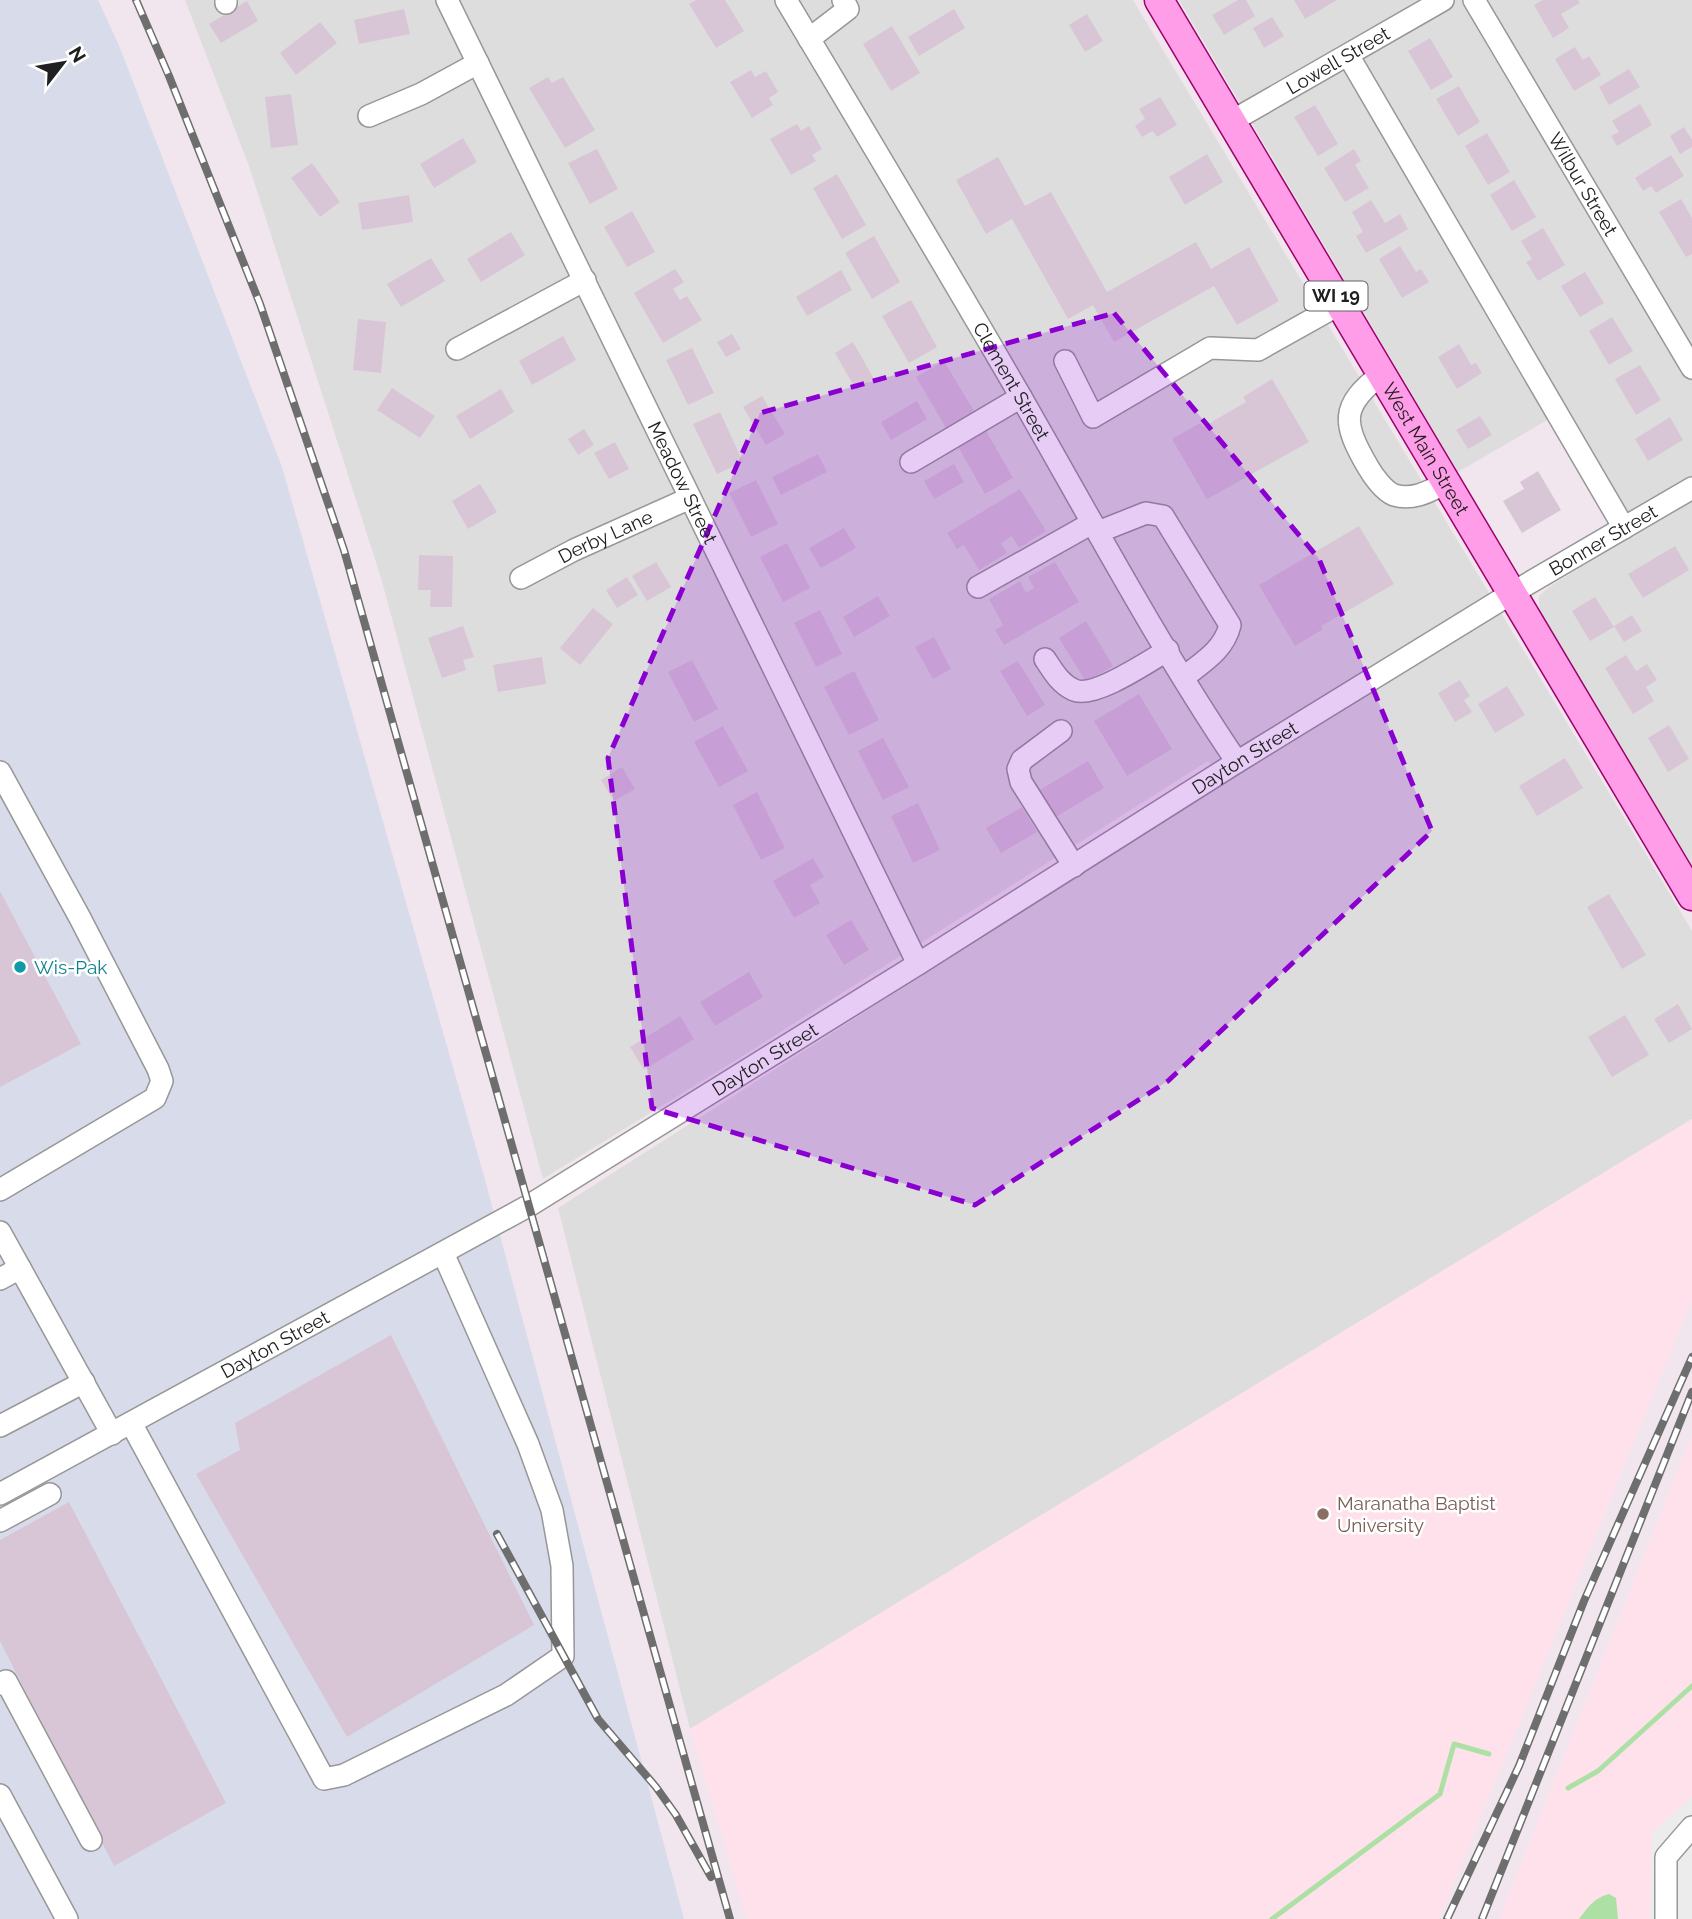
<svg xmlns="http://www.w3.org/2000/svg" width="1692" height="1919" viewBox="0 0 1692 1919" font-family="Raleway,sans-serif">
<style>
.residential{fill:#deddde}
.industrial{fill:#d8dbea}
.education{fill:#ffe1ec}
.parking{fill:#ececec}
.water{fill:#ace0a5}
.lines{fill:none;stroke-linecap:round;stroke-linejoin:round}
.stream{stroke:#ace0a5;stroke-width:5}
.building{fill:#d8c6d6}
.minor-casing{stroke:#979797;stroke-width:24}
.major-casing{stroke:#9c006a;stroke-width:31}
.minor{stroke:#fff;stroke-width:21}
.major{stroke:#ff9de9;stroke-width:28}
.rail-casing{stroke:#6e6e6e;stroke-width:8}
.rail{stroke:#fff;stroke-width:5;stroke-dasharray:16;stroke-linecap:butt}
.marked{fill:#8900d0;fill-opacity:0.2;stroke:#8900d0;stroke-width:5;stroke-dasharray:14 9;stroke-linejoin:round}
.culture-dot{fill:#0f9aa8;stroke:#fff;stroke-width:2.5}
.education-dot{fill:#8d6e63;stroke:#fff;stroke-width:2.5}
.labels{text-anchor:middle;stroke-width:5;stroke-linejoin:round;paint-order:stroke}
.shield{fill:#fff;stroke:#636363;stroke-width:2}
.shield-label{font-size:18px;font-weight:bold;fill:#202020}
.street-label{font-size:19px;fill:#202020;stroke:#fff}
.culture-label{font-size:19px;fill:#0d838f;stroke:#fff;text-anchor:start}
.education-label{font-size:19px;fill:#785e54;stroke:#fff;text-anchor:start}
</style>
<rect width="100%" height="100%" fill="#f1e6ee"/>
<path class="residential" d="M185,0h948l559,931v188l-1002,610 -132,-521 664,-424 -14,-23 -470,298 -195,120 -162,-601 -132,-412z
M1179,0h513v867l-148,-246 -5,-14v-11l10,-9 90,-56 -71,-123 -110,64z"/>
<path class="industrial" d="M0,0h98l20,43 164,424 202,709 200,743h-684z"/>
<path class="education" d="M1692,1119v181l-253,619h-692l-57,-190z
M1692,1434v485h-193z"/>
<path class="parking" d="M1692,1796v123h-42l2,-86z"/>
<path class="water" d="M1609,1894l7,4 2,21h-39c8,-11 16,-22 30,-25z"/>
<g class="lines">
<path class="stream" d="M1568,1788l30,-17 94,-85
M1272,1919l168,-125 14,-50 35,10"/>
</g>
<path class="building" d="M696,0h29l19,31 -28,17 -27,-44z
M1238,0h8l9,16 -31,19 -12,-20z
M1294,0h43l-32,19z
M1543,0h35l2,3 -19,11 8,14 -16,10 -19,-33z
M247,1l11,20 -37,22 -12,-19z
M404,9l6,25 -51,10 -5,-24z
M954,9l11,19 -46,28 -11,-19z
M1087,14l16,27 -18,11 -16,-27z
M1272,17l12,19 -20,12 -11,-20z
M320,22l17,21 -41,32 -16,-22z
M892,26l28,47 -29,18 -28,-47z
M1430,38l23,39 -22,13 -23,-39z
M1575,47l8,13 6,-4 12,19 -27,16 -19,-32z
M1629,69l11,18 -31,18 -10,-18z
M751,70l4,7 11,-6 12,21 -9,6 4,7 -21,13 -22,-36z
M548,77l4,6 11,-6 32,53 -30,18 -36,-60z
M1459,86l21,36 -22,14 -22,-37z
M291,94l7,51 -27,3 -6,-51z
M1160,97l17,28 -20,12 -4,-6 -11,6 -7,-11 10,-7 -6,-10z
M1640,104l12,21 -35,21 -6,-10 8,-4 -7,-11z
M1315,105l23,39 -20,12 -24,-39z
M797,124l4,7 8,-5 13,23 -10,6 4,6 -25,14 -21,-36z
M1684,127l8,13v7l-12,7 -10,-18z
M1487,133l23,39 -22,13 -23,-39z
M463,138l14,24 -43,26 -14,-24z
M597,149l21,40 -28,15 -22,-41z
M1354,149l7,12 -6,4 14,23 -24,14 -21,-34z
M1207,154l16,28 -38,23 -16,-28z
M1671,155l13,21 -28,17 -5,-7 -8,5 -8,-13z
M998,157l27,49 26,-14 56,100 89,-50 15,27 38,-22 30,54 -42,24 -23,-39 -100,56 -21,-37 -25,14 -56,-100 -26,15 -30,-54z
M312,163l28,39 -20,15 -29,-39z
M837,174l29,51 -24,14 -29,-51z
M1514,180l22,37 -24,14 -22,-36z
M409,195l4,27 -51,8 -4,-27z
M1681,199l11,19v36l-6,3 -27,-45z
M1371,200l14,23 15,-9 8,15 -42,24 -10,-17 7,-4 -11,-20z
M632,211l23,41 -28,15 -23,-40z
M1543,228l22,37 -27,16 -12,-19 6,-3 -11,-18z
M511,232l14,23 -44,27 -14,-23z
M874,236l26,46 -28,17 -27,-46z
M1400,246l16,26 5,-3 8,13 -27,16 -23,-39z
M431,258l14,23 -44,26 -14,-23z
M675,269l9,13 -11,7 7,11 7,-4 15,24 -39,23 -29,-50z
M841,270l11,20 -45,26 -11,-19z
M1585,272l19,31 -24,14 -19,-31z
M911,300l26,47 -28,16 -27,-47z
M1612,317l21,34 -24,14 -20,-34z
M358,319l28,3 -5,51 -28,-3z
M732,334l9,15 -15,8 -9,-15z
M563,336l13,24 -44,25 -13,-24z
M853,342l21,37 -18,11 -21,-37z
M1459,344l12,21 5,-2 6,10 -25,16 -19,-32z
M692,348l22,45 -26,12 -22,-45z
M944,361l30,50 -28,17 -30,-51z
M1640,365l21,35 -25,15 -21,-36z
M1272,379l37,63 -102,57 -35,-60 28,-16 3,4 43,-25 -3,-5z
M392,388l43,28 -15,22 -43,-28z
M501,389l13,23 -44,27 -14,-23z
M762,396l23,38 -19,11 -23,-38z
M917,401l10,18 -36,21 -10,-18z
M720,412l23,50 -26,12 -24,-50z
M1480,416l12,19 -24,14 -12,-19z
M1670,417l13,23 -35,21 -13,-22z
M984,427l29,51 -28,16 -29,-51z
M584,429l10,16 -16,10 -10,-16z
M615,442l14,27 -20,10 -15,-26z
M818,454l9,18 -46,23 -9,-18z
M954,464l10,18 -30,17 -10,-18z
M1538,471l23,39 -39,23 -19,-32 21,-12 -4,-7z
M756,480l22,44 -27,13 -22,-44z
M480,484l17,28 -29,17 -16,-28z
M1020,489l26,42 -27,17 -7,-12 -11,7 6,10 -28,17 -15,-25 -7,4 -10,-16z
M1359,526l35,58 -73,42 2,3 -28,17 -36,-61z
M844,528l12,20 -35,20 -12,-20z
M787,543l23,45 -27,14 -23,-45z
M1675,546l14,24 -46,28 -15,-24z
M419,555l34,1 -1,51h-22l1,-17h-13z
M656,562l15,25 -24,14 -15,-25z
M1055,562l24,40 -75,43 -9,-15 8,-5 -14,-26 31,-18 6,12 8,-5 -6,-11z
M627,577l11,18 -21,13 -11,-18z
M878,596l12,20 -36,21 -11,-20z
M1595,597l19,30 -24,14 -18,-30z
M593,608l20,16 -33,41 -20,-17z
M820,610l22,44 -26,13 -22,-44z
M1632,615l10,16 -18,11 -10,-16z
M1086,621l27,45 -27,16 -27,-44z
M463,626l11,31 -11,3 3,10 -24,8 -14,-40z
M934,637l17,32 -18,10 -18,-32z
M1626,655l10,16 11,-7 10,16 -11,7 8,14 -21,13 -28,-46z
M542,657l4,27 -48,8 -5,-27z
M692,660l26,49 -24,13 -26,-50z
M1018,661l27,44 -18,11 -27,-45z
M854,671l25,49 -30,15 -25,-48z
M1460,680l10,16 -6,4 8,12 -17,10 -17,-29z
M1507,686l18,29 -30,18 -17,-29z
M1139,694l33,55 -45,27 -33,-55z
M1669,725l20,34 -21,13 -20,-34z
M723,726l25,45 -29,16 -25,-45z
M883,738l26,49 -26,13 -25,-49z
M1565,758l18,30 -46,28 -18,-30z
M1088,761l16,27 -50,30 -16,-27z
M622,767l13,22 -21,12 -13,-21z
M757,792l28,56 -24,12 -28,-55z
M918,803l22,47 -27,13 -22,-47z
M1022,807l15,25 -36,21 -15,-25z
M813,858l11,19 -14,8 10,18 -26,15 -21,-37z
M0,891l81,153 -81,43z
M1609,894l37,61 -24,14 -35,-62z
M851,920l18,30 -25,15 -18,-30z
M749,972l14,25 -48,29 -15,-24z
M1678,1004l14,25 -23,14 -15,-24z
M1625,1015l24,40 -37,22 -24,-40z
M680,1016l14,23 -50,31 -14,-23z
M391,1335l143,290 -187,112 -151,-263 44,-24 -5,-27z
M69,1502l157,301 -112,63 -114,-225v-101z"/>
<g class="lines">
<g class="minor-casing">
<g id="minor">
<path d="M226,0v3"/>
<path id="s1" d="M447,0l471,964"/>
<path id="s2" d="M786,0c79,132 158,264 235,397 70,122 137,248 216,365"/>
<path id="s3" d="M1474,0l218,368"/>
<path d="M809,39l39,-30 -5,-9"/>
<path d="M1348,55l276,473"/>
<path d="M369,116l52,-22 57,-31"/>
<path id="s4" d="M1232,121l211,-121"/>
<path d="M457,349l128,-69"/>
<path d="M1065,361l28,56 117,-69 48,2 82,-46"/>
<path d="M1382,374c-43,32 -39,50 -14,93 5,9 16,24 26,28 19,6 36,-4 52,-12"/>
<path d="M911,462l110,-65"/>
<path d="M1098,532l48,-19 17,3 67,109c-6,25 -27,37 -46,52"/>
<path id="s5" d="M521,578l53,-28 116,-52"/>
<path d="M978,587l114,-64"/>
<path d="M1045,659c8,12 15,25 29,31 20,9 75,-29 94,-40"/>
<path d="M1061,731l-39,29 -4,9 3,13 53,84"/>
<path d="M0,772l80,146 78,151 4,12 -7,17 -155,92"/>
<path d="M0,1232l112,202"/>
<path d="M0,1279l20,-11"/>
<path d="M131,1423l193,356 20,-4 162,-80 57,-39 -1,-90 -10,-56 -24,-66 -85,-191"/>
<path d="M0,1426l84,-44"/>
<path id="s6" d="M0,1494l530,-289 388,-241 319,-202 275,-169 180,-105"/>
<path d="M0,1521l50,-27"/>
<path d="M0,1684l6,-3 85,159"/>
<path d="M0,1795l67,124"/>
<path d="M1666,1919v-62l26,-30"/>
</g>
</g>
<g class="major-casing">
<g id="major">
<path id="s7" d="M1159,0l533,896"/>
</g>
</g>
<use href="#minor" class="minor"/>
<use href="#major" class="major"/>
<g class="rail-casing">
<path id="rail" d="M136,0l33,76 91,228 84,246 386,1369
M497,1534l101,185 58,68 20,28 35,62
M1447,1919l72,-153 65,-165 108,-244
M1482,1919l210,-527"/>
</g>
<use href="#rail" class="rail"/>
</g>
<path class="marked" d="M1114,313l205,246 113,272 -264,250 -193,124 -323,-97 -44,-350 152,-345z"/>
<circle class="culture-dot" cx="20" cy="967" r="7"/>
<circle class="education-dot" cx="1323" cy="1514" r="7"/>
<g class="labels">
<rect class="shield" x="1304.5" y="281.5" width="63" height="29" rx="5"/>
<g class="shield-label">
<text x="1336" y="302">WI 19</text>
</g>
<g class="street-label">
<text dy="7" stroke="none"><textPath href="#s4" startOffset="122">Lowell Street</textPath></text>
<text dy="7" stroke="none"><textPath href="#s3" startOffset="214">Wilbur Street</textPath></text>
<text dy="7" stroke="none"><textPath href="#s2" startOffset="443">Clement Street</textPath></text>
<text dy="7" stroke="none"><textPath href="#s7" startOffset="522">West Main Street</textPath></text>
<text dy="7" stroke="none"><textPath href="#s1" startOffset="537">Meadow Street</textPath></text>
<text dy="7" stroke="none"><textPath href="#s5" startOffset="94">Derby Lane</textPath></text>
<text dy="7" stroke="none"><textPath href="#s6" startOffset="1866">Bonner Street</textPath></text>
<text dy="7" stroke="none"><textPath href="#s6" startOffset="1447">Dayton Street</textPath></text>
<text dy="7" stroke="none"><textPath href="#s6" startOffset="880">Dayton Street</textPath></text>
<text dy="7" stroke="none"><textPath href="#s6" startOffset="313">Dayton Street</textPath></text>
</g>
<g class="culture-label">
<text x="34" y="974">Wis-Pak</text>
</g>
<g class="education-label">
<text x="1337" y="1510">Maranatha Baptist<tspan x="1337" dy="22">University</tspan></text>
</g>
</g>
<g transform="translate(63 63) rotate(59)" stroke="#ffffff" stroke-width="5" paint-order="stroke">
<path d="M0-5L12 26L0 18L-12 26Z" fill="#202020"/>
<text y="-10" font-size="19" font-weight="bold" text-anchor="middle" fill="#202020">N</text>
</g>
</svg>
